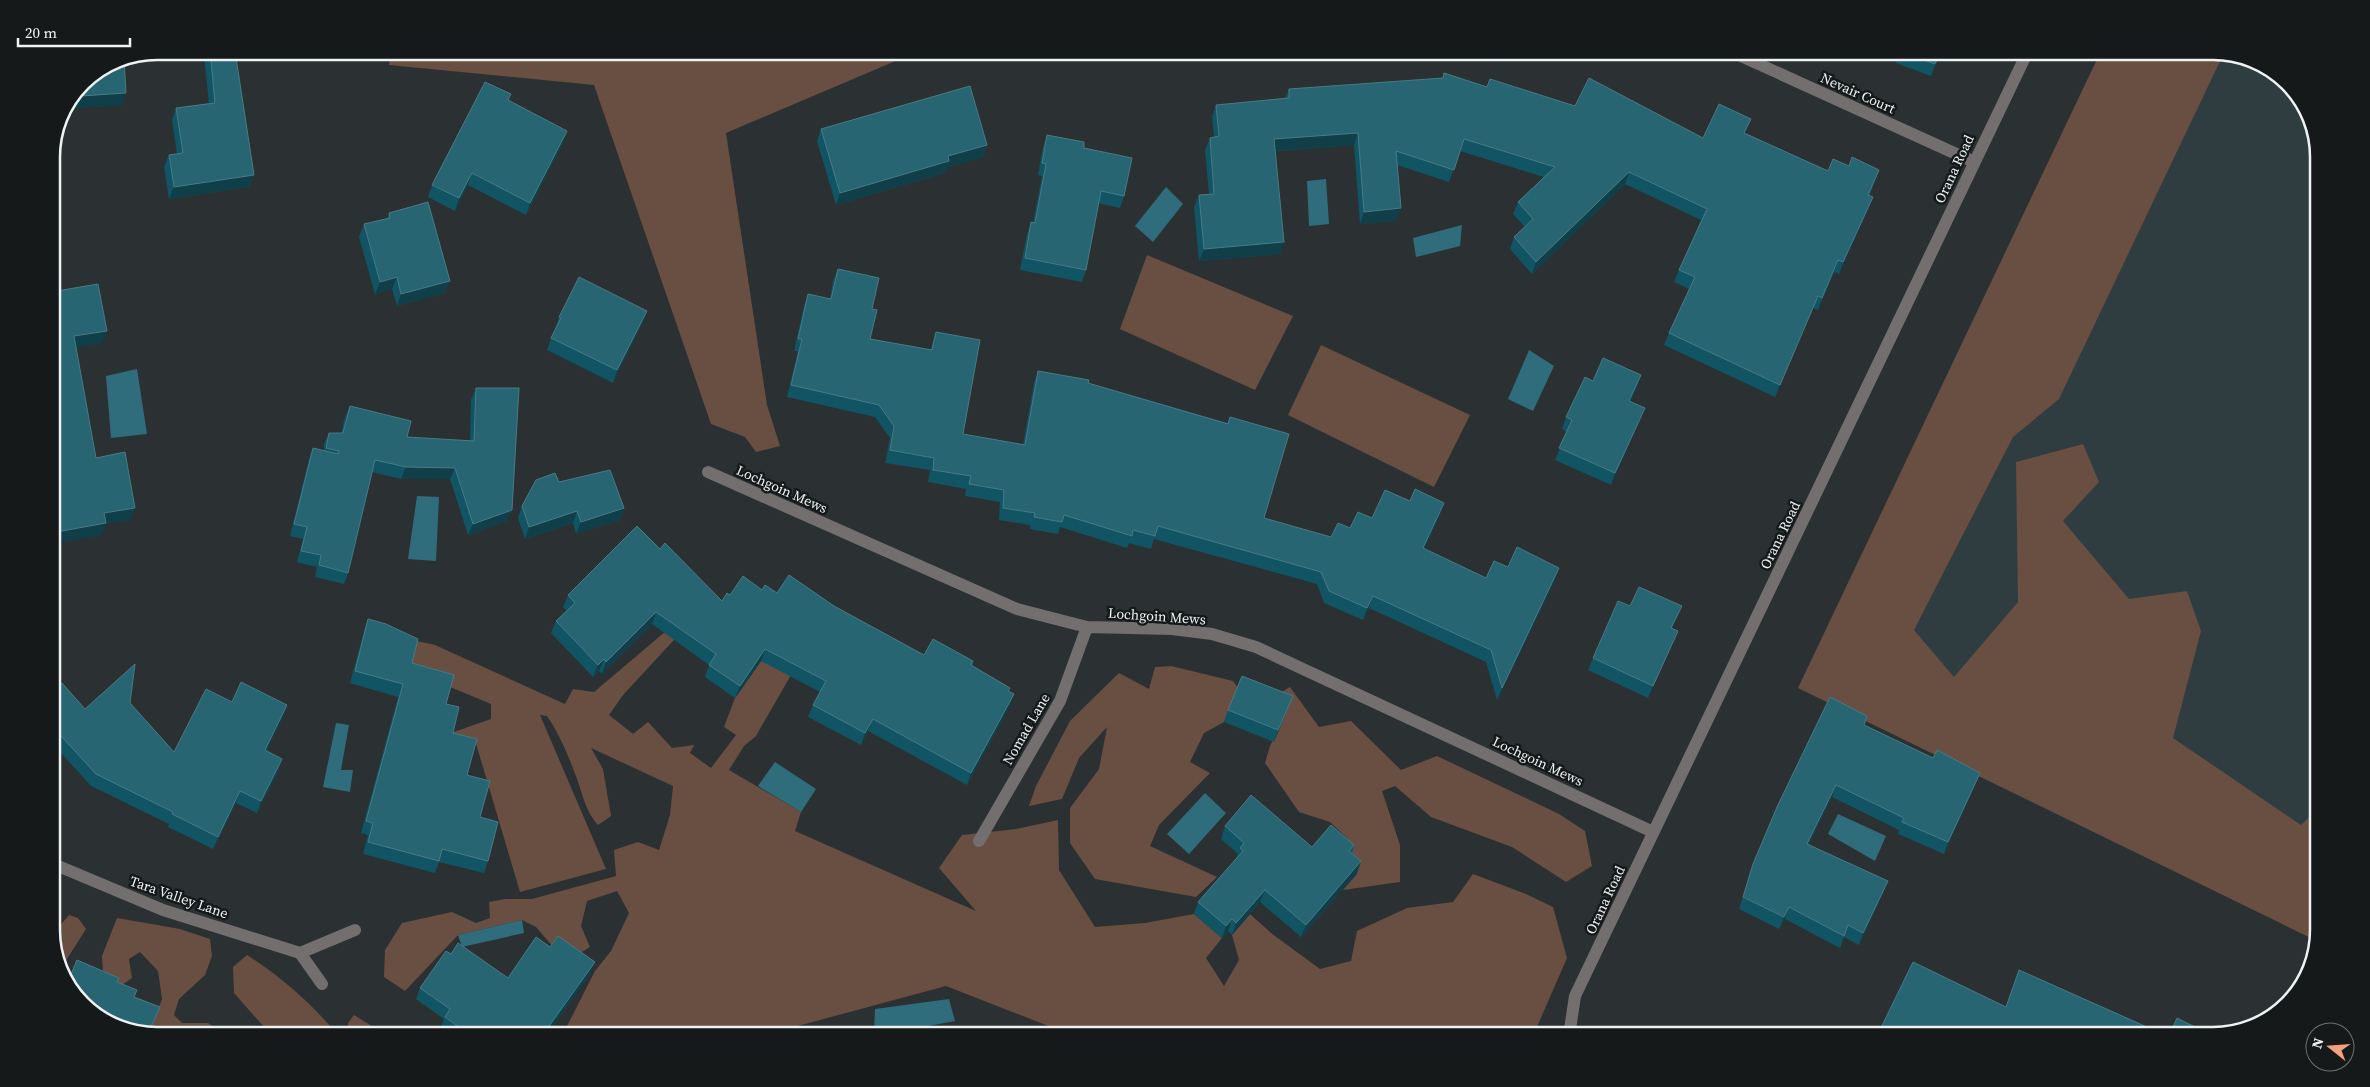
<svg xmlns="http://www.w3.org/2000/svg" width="2370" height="1087" viewBox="0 0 2370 1087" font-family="'Source Serif 4',serif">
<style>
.built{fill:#2f3d41}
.green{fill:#694e42}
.water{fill:#2f6d7d}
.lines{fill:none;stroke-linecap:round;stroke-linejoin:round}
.minor{stroke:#726f6e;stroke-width:12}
.wall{fill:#115463}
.shaded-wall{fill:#113f49}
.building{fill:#286572;stroke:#477b86}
.labels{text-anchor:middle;stroke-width:5;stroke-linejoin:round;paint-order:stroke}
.street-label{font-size:14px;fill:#eef2f3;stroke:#16191a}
.rim{fill:none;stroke:#eef2f3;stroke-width:2.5}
</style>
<rect width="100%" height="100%" fill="#2b3133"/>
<path class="built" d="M2101,51h112l41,8 47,39 18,52v780l-2,11 -519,-253z"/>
<path class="green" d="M390,51h529l-193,82 41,272 13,41 -24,6 -11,-15 -34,-13 -117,-339 -205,-20z
M2101,51h112l13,3 -4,3 -163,342 -46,38 -99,193 40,47 64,-75 -2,-140 67,-18 16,38 -36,39 66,78 58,-8 14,40 -28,107 128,87 18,-17v122l-2,11 -519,-253z
M1147,255l146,61 -38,74 -135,-61z
M1321,345l149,70 -36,72 -146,-72z
M686,627l-63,68 -14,20 24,19 15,-12 24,26 22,-3 -4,8 21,15 25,-33 -12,-8 11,-29 33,-47 27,17 -39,68 -12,10 -15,24 72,42 -6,19 181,80 -37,-43 23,-33 54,-6 42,-9 1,50 36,57 50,-4 49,-9 28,24 -16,20 18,28 15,-26 -7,-25 18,-21 21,19 49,36 31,-8 6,-30 50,-23 46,-6 20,-28 53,20 27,13 14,51 -34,78h-459l-128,-50 -152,41 -5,9h-227l33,-65 16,-20 18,-38 -12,-22 -30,10 -6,25 9,21 -20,12 -16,-11 -18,-21 -14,-7 -64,15 -53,56 -21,-14 1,-27 17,-27 50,-11 24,11 14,-5 -1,-16 16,-3h27l84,-23 -2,-26 24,-8 21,8 11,-35 3,-29 -82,-38 12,21 8,47 -13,9c-13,-15 -14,-27 -21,-46 -8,-22 -17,-44 -30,-63l-7,-1 66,154 -86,23 -45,-152 -24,-7 40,-14v-15l-41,-17 -43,-10 5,-37 23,5 130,59 8,-15 21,3 72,-61z
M1171,666l62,15 5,7 -14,34 -20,11 -14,29 20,11 -51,52 -9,21 67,31 -21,20 -101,-18 -25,-36v-35l29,-39 8,-42 -28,31 -17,41 -33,7 7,-20 34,-65 49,-48 30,16 6,-22z
M1290,687l29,40 32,-6 50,49 36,-14 122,58 26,17 7,35 -26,16 -54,-35 -81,-30 -36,-31 -13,5 18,54v37l-57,8 14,-16 -7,-17 -2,-18 -18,-17 -31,-10 -34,-49 5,-17 18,-38 -20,-8z
M69,915l9,3 8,11 -24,38 -11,-31z
M117,918l63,11 30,10 2,17 -7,19 -26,24 -5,16 8,8h26l14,10 1,3 -74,-2 13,-35 -4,-28 -18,-19 -11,7 3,19 -17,12 -11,-5 -2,-29z
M247,955c33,21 60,45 86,74v7h-61l-38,-43 -1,-26z
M354,1015l34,21h-39l-1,-13z"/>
<path class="water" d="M1326,179l3,45 -20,2 -2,-45z
M1166,187l17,17 -30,38 -18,-16z
M1462,225l-2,21 -44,11 -3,-19z
M1529,350l25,16 -21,45 -25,-12z
M137,369l10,65 -36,4 -5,-62z
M417,496l22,1 -3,64 -28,-2z
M336,723l13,2 -8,45h12l-3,22 -27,-5z
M775,762l41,27 -15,23 -43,-26z
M1205,793l21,20 -37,41 -22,-20z
M1838,814l48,22 -11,25 -47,-27z
M522,920l2,13 -62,14 -4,-12z
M949,999l6,22 -81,15 1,-27z"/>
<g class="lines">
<path class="minor" d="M1730,51l244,111
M708,472l309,137 70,18 85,2 40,5 44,13 397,185
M979,841l81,-140 27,-74
M51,863l112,47 137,43
M300,953l55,-23
M300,953l22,31
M1569,1036l6,-40 453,-945"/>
</g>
<path class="wall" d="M206,51h29l19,124 -5,12 -80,12 -5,-32 5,-12 8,-1 -5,-34 4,-12 33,-5 -5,-47z
M1885,51h57l-11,25 -35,-13v-6z
M82,82l40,23 -46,3v-6h-7z
M1487,87l88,19 128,32 42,-4 83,37 21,-5 30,4 -10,26 -1,13 -29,65 -5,-2 -16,38 -5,-2 -38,89 -111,-52 5,-12 20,-44 -15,-7 5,-12 22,-50 -76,-36 -93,90 -22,-25 4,-12 11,-10 -12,-13 5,-12 26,-25 -84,-26 -11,31 -52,-17 -1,56 -36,3 -6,-79 -78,6 4,103 -81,7 -5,-54 5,-12 10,-1 -4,-44 5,-12 4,-1 -2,-20 4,-12 69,-7 4,-9z
M509,101l58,30 -4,12 -37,72 -58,-30 -13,26 -27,-14 4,-12z
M821,129l166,16 -4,12 -36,10 -2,6 -109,32 -19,-64z
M1047,135l37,13 40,48 -4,12 -22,-5 -12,67 -4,12 -62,-12 7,-36 4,-12 2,1 9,-47 -4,-1 5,-28z
M389,213l56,80 -48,13 -5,-17 -17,5 -16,-57 5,-13 23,-6z
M838,269l34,40 -2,30 61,11 1,-6 4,-12 27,102 60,11 11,-62 4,-12 50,12 140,40 2,-6 34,101 67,19 79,-36 34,2 -4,12 -16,34 62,29 22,-11 47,13 -58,120 -11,-38 -117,-54 -6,12 -39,-17 -7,-19 -163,-45 -3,10 -22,-6 -2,5 -67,-21 -2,7 -28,-5v-4l-31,-5 1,-18 -35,-6 1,-7 -38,-7 2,-12 -45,-7 5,-25 -15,-21 -88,-20 11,-46h-4l10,-45 4,-12 22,5 3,-18z
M647,311l-5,12 -29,60 -66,-33 4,-12 4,-9 4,-12z
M1593,381l44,6 -7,14 15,7 -5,12 -29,65 -56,-25 12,-28 -5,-3 4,-12z
M476,388l31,133 -39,14 -18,-56h-49l-29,-7 -24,101 -4,11 -29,-7 2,-10 -20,-5 6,-23 -13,-3 19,-77 4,-11 11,2v-6l5,-11h12l4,-16 5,-11 57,31 63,4 1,-41z
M559,482l65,26 -4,12 -44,14 -3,-11 -48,16 -7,-21 4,-12z
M660,549l62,52 8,-6 32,-5 72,16 90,49 49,6 -1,5 42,28 -4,12 -43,79 -99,-54 -7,14 -53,-28 5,-12 7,-13 -59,-31 -26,37 -30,-21 4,-12 -57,-41 -50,50 -3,-3 -6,6 -42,-44 5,-12 11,-10 -4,-4 5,-12z
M1630,606l47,12 -5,10 6,3 -5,12 -25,55 -60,-28 5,-12z
M368,619l44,44 34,41 7,29 27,84 8,44 -4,12 -45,-11 -4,11 -72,-19 5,-19 -7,-2 37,-136 -48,-14 14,-52z
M51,692l34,17 45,-6 44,49 58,-50 55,3 -4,12 -17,34 16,8 -4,12 -21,42 -21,-10 -23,46 -45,-22 1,-3 -78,-38 -40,-44z
M1288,708l-14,34 -50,-20 4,-12z
M1864,725l69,33 47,15 -5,12 -31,69 -46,-20 1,-4 -67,-33 -23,47 74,49 -24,52 -15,-8 -4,11 -55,-29 -6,10 -40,-20 14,-45z
M1225,826l87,21 42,-2 -2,8 9,8 -4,12 -56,64 -41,-35 -28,33 -4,-4 -6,7 -28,-24 4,-12 38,-43 2,-5 -17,-15z
M550,947l40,27 -44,62h-95l-11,-8 4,-9 -28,-20 4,-11 31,-34 57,24z"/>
<path class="shaded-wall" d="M1941,51h1l-11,25 4,-12z
M77,90h3l-4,12h-7z
M126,93l-4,12 -46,3 5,-12z
M567,131l-4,12 -37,72 4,-12z
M1358,133l-4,12 -84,6 4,-12z
M987,145l-4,12 -36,10 -2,6 -109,32 4,-12 108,-37z
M1629,172l-4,12 -93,90 4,-12z
M472,173l-4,12 -13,26 4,-13z
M254,175l-5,12 -80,12 5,-12z
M1873,197l-5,12 -29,65 4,-12z
M1401,208l-5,13 -36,3 4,-12z
M1284,242l-4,12 -81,7 5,-12z
M1838,260l-4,12 -16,38 4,-12z
M397,277l-5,12 -17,5 5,-12z
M450,281l-5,12 -48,13 4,-12z
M647,311l-5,12 -29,60 4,-13z
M107,331l-5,12 -32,6 4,-13z
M1641,375l-4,12 -12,26 4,-12z
M1645,408l-5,12 -29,65 4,-12z
M406,467l49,1 -5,11h-49z
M1444,503l-4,12 -21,45 4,-12z
M135,508l-5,12 -24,4 -4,11 -51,9v-11l53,-20z
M624,508l-4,12 -44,14 5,-12z
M512,510l-5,11 -39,14 5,-11z
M577,511l-4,12 -48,16 4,-12z
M1559,568l-4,12 -58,120 5,-12z
M1373,596l-4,12 -6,12 4,-12z
M1682,606l-5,12 -10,22 4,-12z
M656,612l-4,12 -50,50 4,-12z
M1678,631l-5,12 -25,55 5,-12z
M765,649l-4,12 -26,37 5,-12z
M604,659l-5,12 -6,6 5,-12z
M1014,694l-4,12 -43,79 4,-12z
M1293,696l-5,12 -14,34 4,-12z
M287,705l-4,12 -22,46 4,-13z
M873,719l-5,12 -7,14 4,-12z
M282,759l-4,12 -21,42 4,-12z
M1980,773l-5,12 -31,69 4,-12z
M1836,785l-4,12 -29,59 4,-12z
M240,791l-4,12 -23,46 5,-12z
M1361,861l-4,12 -56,64 5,-12z
M1888,881l-5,12 -24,52 4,-12z
M1265,890l-5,12 -28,33 4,-12z
M1789,907l-4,12 -6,10 5,-12z
M1232,919l-4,12 -6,7 4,-12z
M595,962l-5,12 -44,62h-4z"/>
<path class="building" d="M210,51h25l19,124 -80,12 -5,-32 14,-2 -7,-45 39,-5z
M1900,51h41l-6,13z
M124,58l2,35 -45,3 -1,-6h-3l5,-8 35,-23z
M1444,73l43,14 3,-8 85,27 14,-28 114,60 16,-34 32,15 -7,14 84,38 5,-12 16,7 3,-9 27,13 -11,25 5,2 -30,65 -5,-2 -16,38 -4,-2 -38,89 -111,-52 26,-56 -16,-7 28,-61 -78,-37 -93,90 -22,-25 19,-18 -15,-17 37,-35 -91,-28 -10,31 -58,-19 5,57 -37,4 -6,-79 -84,6 10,103 -80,7 -5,-54 15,-1 -4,-56 9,-2 -3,-31 73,-7v-9l154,-11z
M485,82l26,12 -3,6 59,31 -37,72 -58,-30 -13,25 -27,-13z
M970,86l17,59 -39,11 1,5 -109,32 -19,-64z
M1047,135l37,7v6l48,10 -8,38 -23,-5 -15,79 -61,-12 6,-36 4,1 11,-59 -4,-1z
M428,202l22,79 -49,13 -4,-17 -17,5 -16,-58 26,-6 -1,-5z
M838,269l41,9 -7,31 5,1 -7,29 62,11 4,-18 44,8 -17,94 62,11 13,-74 51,9 -1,3 140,41 2,-7 59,17 -25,84 67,19 7,-14 12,5 8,-16 14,6 13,-28 25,11 5,-12 29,14 -21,45 63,30 8,-17 14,6 9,-20 42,21 -57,120 -11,-38 -118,-54 -6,12 -38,-17 -8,-19 -163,-46 -3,10 -22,-6 -1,6 -68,-21 -2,7 -28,-5 1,-4 -32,-5 1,-18 -35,-6 2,-8 -38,-6 1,-12 -44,-8 4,-24 -15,-21 -88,-20 11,-46h-4l10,-45 23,5z
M579,277l68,34 -30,59 -66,-32 10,-20 -2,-1z
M98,284l9,47 -33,5 22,122 29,-6 10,56 -31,5 2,10 -55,10v-241z
M1603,358l38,17 -12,26 16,7 -30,65 -56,-25 13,-28 -6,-3 19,-40 8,4z
M476,388h43l-7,122 -39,14 -18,-56 -49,-1 -31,-7 -27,113 -29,-8 2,-10 -20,-4 6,-24 -13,-3 19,-76 25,6 1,-3 -13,-3 3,-15h14l7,-27 61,15 -4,16 67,4z
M610,470l14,38 -43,14 -4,-11 -48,16 -7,-21 14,-26 19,-7 4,9z
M637,526l23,23 5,-6 57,58 5,-8 3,2 13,-19 19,14 3,-5 12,8 12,-18 45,31 90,49 9,-16 40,22 -2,4 39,23 -2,3 6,3 -43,79 -98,-54 -8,14 -52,-28 13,-24 -61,-32 -25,37 -31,-21 7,-11 -60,-42 -50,50 -2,-3 -6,6 -42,-44 19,-18 -7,-8z
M1639,587l43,19 -11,22 7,3 -25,55 -60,-28 25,-57 12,5z
M368,619l18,5 32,15 -6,24 42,12 -8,29 13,3 -6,26 24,6 -10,36 23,6 -10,36 18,5 -10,39 -46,-12 -3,12 -71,-19 5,-19 -7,-2 37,-137 -48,-13z
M135,664l-5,39 44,49 32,-63 26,13 9,-20 46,23 -22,45 17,9 -21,42 -21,-10 -22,46 -46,-23 1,-2 -77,-38 -45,-49v-33l11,-9 23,26z
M1242,676l51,20 -15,34 -50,-20z
M1830,697l37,19 -3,9 69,33 4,-8 43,23 -32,69 -46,-20 2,-4 -68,-33 -29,59 81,37 -25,52 -15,-8 -4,11 -55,-29 -5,10 -41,-20 10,-33 24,-57z
M1251,795l61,52 19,-22 23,20 -5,6 12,10 -55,64 -41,-35 -29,33 -4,-4 -6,7 -28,-24 45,-51 -3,-3 4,-5 -19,-17z
M558,936l37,26 -53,74h-71l-26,-19 5,-8 -30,-21 26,-37 5,3 7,-11 50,35 28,-41 14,10z
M77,960l42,18 -2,4 20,8 -3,7 26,10 -12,27 -32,-6 -47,-39 -2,-5z
M1913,962l93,45 13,-37 148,66h-290z
M2177,1018l26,13 -2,5h-32z"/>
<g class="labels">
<g class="street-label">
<text transform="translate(1858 93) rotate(24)" y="5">Nevair Court</text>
<text transform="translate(1954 169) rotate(-65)" y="5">Orana Road</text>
<text transform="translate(782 489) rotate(24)" y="5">Lochgoin Mews</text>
<text transform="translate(1780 535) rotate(-64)" y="5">Orana Road</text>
<text transform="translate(1157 616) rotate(4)" y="5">Lochgoin Mews</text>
<text transform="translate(1026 729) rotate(-60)" y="5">Nomad Lane</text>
<text transform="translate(1538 761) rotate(25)" y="5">Lochgoin Mews</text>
<text transform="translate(179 897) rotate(19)" y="5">Tara Valley Lane</text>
<text transform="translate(1605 900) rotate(-65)" y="5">Orana Road</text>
</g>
</g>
<path d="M0 0H2370V1087H0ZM157 60H2213A97 97 0 0 1 2310 157V930A97 97 0 0 1 2213 1027H157A97 97 0 0 1 60 930V157A97 97 0 0 1 157 60Z" fill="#16191a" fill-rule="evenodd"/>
<path class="rim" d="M157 60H2213A97 97 0 0 1 2310 157V930A97 97 0 0 1 2213 1027H157A97 97 0 0 1 60 930V157A97 97 0 0 1 157 60Z"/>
<g transform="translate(2330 1047) rotate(287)"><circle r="24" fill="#16191a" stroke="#6c7071"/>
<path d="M0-4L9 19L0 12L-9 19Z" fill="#f1a17c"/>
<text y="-8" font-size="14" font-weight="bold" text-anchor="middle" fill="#eef2f3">N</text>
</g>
<path d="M18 38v8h112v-8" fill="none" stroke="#eef2f3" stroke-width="2.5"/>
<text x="25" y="38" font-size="15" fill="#eef2f3" stroke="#16191a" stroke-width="4" paint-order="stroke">20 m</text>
</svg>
